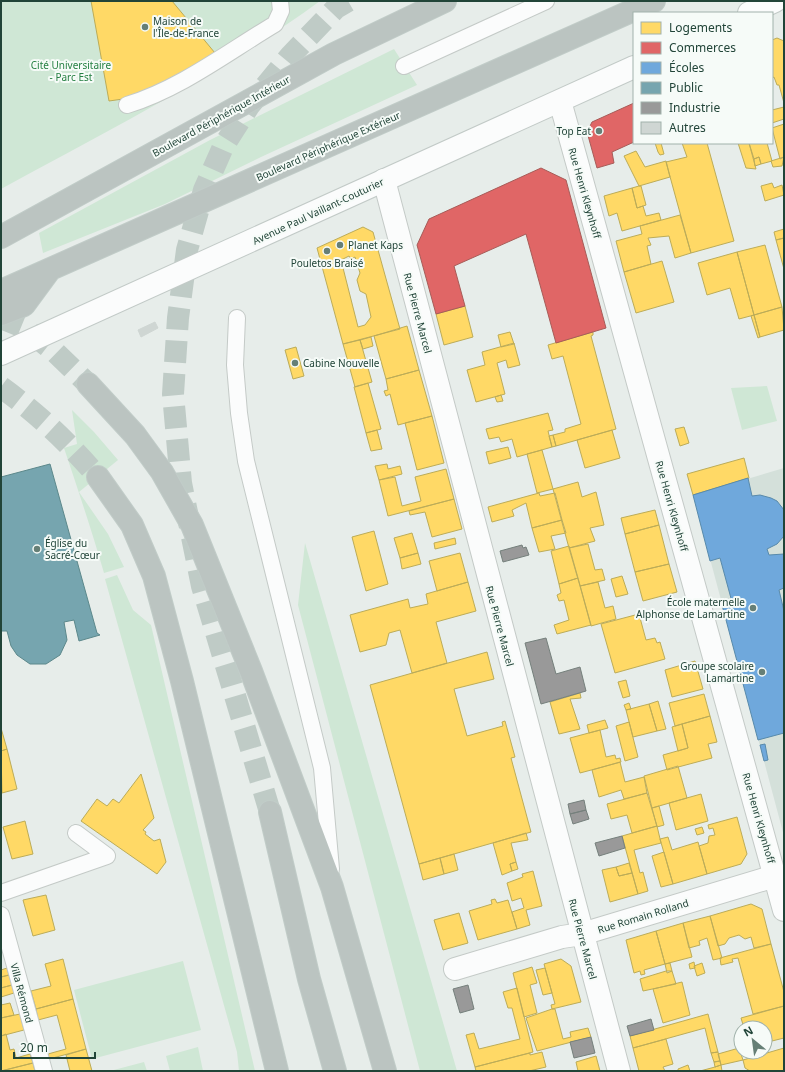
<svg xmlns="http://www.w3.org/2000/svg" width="785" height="1072" viewBox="0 0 785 1072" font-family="'Noto Sans',sans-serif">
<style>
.built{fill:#d4e0da}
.green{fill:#cfe7d5}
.homes{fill:#ffd966;stroke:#bcac58;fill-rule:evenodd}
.shops{fill:#e06666;stroke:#a75c58}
.schools{fill:#6fa8dc;stroke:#588aab}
.public{fill:#76a5af;stroke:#5c888b}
.industry{fill:#999;stroke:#75807c}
.building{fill:#cfd6d3;stroke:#cfd6d3}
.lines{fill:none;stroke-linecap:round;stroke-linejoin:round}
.highway-tunnel{stroke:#bfcbc6;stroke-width:22;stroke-dasharray:22 11;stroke-linecap:butt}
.lane-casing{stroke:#c4cac7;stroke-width:18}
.street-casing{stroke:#c4cac7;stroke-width:24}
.secondary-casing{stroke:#c2cac7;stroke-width:24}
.highway-casing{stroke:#c1ccc8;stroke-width:24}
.lane{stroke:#fbfcfc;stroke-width:16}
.street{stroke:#fbfcfc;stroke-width:22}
.secondary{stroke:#fbfcfc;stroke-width:22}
.highway{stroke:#bbc4c1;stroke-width:22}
.poi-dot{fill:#667f76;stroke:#f6fbf8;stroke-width:1.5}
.labels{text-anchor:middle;stroke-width:4;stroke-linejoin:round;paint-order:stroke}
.poi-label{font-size:10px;fill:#214438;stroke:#f6fbf8;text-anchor:start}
.park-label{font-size:10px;fill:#268043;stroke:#f6fbf8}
.street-label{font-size:10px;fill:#214438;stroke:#f6fbf8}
</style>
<rect width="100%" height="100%" fill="#e7edea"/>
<path class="built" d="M784,468v368l-91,-341z"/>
<path class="green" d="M1,1h319c-100,73 -211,129 -319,188z
M394,49l23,36 -156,72 -96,47 -122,49 -4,-20 171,-93z
M767,386l10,35 -35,9 -11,-42z
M72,410l22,22 24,28 -39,32 29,42 16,33 -20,6c-12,-42 -26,-83 -40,-125l13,-4z
M305,543l152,528h-37l-122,-466z
M117,575l16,35 18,15 104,446h-16l-2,-19 -132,-473z
M183,961l18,69 -109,29 -18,-69z
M198,1047l5,24h-33l-4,-15z
M144,1062l3,9h-37z"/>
<path class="homes" d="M91,1h81l43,52 -22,18 -56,26 -28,4z
M777,38l7,3v62l-5,-18h-2l-3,-8 -2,1v-38z
M784,107v12l-12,4v-13z
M784,124v33l-4,2 -8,-31z
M655,143h6l3,11 -4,1 -2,-3z
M682,143h25l27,98 -43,12 -25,-91 21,-5z
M738,143h11l7,26 -10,-1z
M749,143h18l5,18 -11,3 -2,-7 -5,2z
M636,151l9,16 21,-6 4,16 -31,9 -15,-30z
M759,157l2,7 -6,2 -1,-7z
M784,157l-2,9 -9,1 -2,-6z
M772,183l2,5 8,-3 2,10 -19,6 -4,-15z
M639,186h2l5,19 -9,3 -5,-20z
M632,188l5,20 6,-2 3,10 13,-3 2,7 -39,11 -5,-18 -8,3 -5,-20z
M680,215l11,38 -16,5 -6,-22 -21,2 3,7 -4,1 4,18 -27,8 -8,-31 26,-7 -2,-8z
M363,227l10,5 27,97 -57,15 -26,-96zM349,256l2,3 4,-2 5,16 -3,7 3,11 6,3 5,23 -6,8 -7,2 -17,-67z
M784,229v9l-8,2 -2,-8z
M784,238v31l-8,-29z
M765,245l17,62 -28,8 -17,-63z
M737,252l17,63 -15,4 -9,-31 -23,7 -9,-32z
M662,261l12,41 -38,11 -12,-41z
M465,306l8,31 -29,8 -8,-31z
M782,307l2,23 -24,7 -6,-22z
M754,315l6,22 -2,1 -7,-22z
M407,326l12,44 -33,9 -12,-43z
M510,332l4,12 -13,3 -3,-12z
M593,332v3l-2,1 25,93 -60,17 -3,-11 12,-3v-3l16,-5 -18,-68 -11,3 -4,-14z
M371,337l2,9 -10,3 -3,-9z
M360,340l12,42 -17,5 -12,-43z
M514,343l6,22 -12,3 -2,-8 -9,3 8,31 -29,8 -9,-32 18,-5 -3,-13z
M296,347l8,29 -11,3 -8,-29z
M419,370l13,46 -34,9 -8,-31 -4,2 -2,-5 4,-1 -2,-11z
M368,383l13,46 -15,4 -12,-46z
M501,395l2,6 -6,1 -2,-5z
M548,413l5,17 -5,1 4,16 -35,10 -5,-18 -11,3 -2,-5 -10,2 -3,-10z
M432,416l12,47 -27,7 -12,-47z
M684,427l5,16 -9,3 -5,-17z
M377,430l5,19 -11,2 -5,-18z
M612,430l8,28 -35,10 -8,-28z
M553,435l3,11 -4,1 -3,-11z
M508,447l3,11 -22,6 -3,-12z
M542,450l11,39 -16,4 -10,-39z
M744,458l5,20 -56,17 -6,-21z
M387,464l1,5 12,-3 2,8 -23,6 -4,-14z
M446,469l8,30 -66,17 -9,-36 16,-3 7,29 19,-5 -6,-24z
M578,482l4,15 14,-5 8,33 -14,3 5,13 -26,7 -16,-59z
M539,493l1,3 15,-3 7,27 -30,8 -6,-25 -14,7 2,6 -22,6 -4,-15z
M454,499l8,30 -30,8 -7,-25 -15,3 -1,-4z
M655,510l4,15 -34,9 -4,-16z
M562,520l4,13 -15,3 4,13 -16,3 -7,-24z
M659,525l10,39 -34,8 -10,-38z
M374,531l14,53 -22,7 -14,-54z
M412,533l6,20 -18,5 -6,-20z
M455,538l1,6 -21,5 -1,-6z
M588,544l7,26 7,-1 3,11 -25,6 -11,-38z
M569,546l9,32 -19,6 -8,-33z
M418,553l3,11 -19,5 -2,-11z
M460,553l8,29 -31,9 -8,-30z
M669,564l8,28 -34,9 -8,-29z
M622,576l6,18 -12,3 -5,-18z
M578,578l13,47 -34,9 -3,-9 15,-5 -5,-20 -5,1 -2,-6 4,-2 -2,-9z
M468,582l8,29 -40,11 11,41 -35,10 -12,-43 -11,3 -3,12 -26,7 -10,-37 58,-16 2,9 18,-4 -2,-10z
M598,582l7,26 8,-2 3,13 -25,7 -11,-40z
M639,614l7,26 9,-2 2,5 3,-1 5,17 -50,14 -14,-49z
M487,652l7,27 -40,10 13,47 36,-10 -1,-4 3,-1 10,36 -4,1 20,74 -112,32 -49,-179z
M695,661l8,28 -31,8 -7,-27z
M626,680l4,16 -7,2 -5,-16z
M580,693l1,5 -11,1 10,30 -21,5 -9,-32z
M704,694l6,22 -35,10 -6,-23z
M658,701l8,28 -9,2 -8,-27z
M629,703l2,6 -5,1 -2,-5z
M649,704l8,27 -24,6 -7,-27z
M710,716l7,26 -9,2 4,14 -45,12 -4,-15 25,-7 -6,-24z
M605,720l3,8 -19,5 -2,-8z
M629,722l9,35 -13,4 -9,-35z
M682,724l6,24 -10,3 -6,-24z
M1,728l6,21 -6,2z
M600,730l6,27 9,-2 1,4 4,-1 1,4 -41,11 -10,-35z
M7,749l10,40 -15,4 -1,-42z
M620,762l5,20 19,-5 3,16 -23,6 -3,-9 -22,7 -7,-27z
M678,766l9,32 -35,10 -8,-32z
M141,774l13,44 -11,12 3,2 -1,2 9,7 6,-2 6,23 -9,12 -76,-53 16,-22 10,7 6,-7 6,4z
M647,793l10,33 -25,7 -5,-18 -16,4 -4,-15z
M701,794l7,27 -32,9 -7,-27z
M659,806l5,19 -7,2 -5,-19z
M737,817l10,37 -6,10 -34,10 -8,-28 9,-3 1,-7 6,-1 -2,-7 -4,1 -1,-4z
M25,821l8,33 -21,5 -9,-32z
M657,826l4,17 -27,7 6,23 3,-1 5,19 -10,3 -16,-58z
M702,827l2,6 -7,2 -2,-6z
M526,833l2,7 -17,3 5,19 -6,2 2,7 -10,4 -9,-32z
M668,837l4,13 26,-8 9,32 -34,10 -13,-45z
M664,852l9,32 -12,3 -9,-31z
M454,854l4,16 -14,4 -4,-16z
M440,858l4,16 -21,6 -4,-16z
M516,862l2,7 -6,2 -2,-7z
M629,863l3,10 -13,3 -3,-9z
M616,867l3,9 13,-3 6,21 -28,8 -8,-32z
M533,871l9,35 -16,4 4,15 -13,4 -5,-17 12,-4 -3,-10 -9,3 -5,-18 16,-6 -1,-3z
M46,895l9,35 -22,6 -10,-36z
M495,899l2,4 11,-3 9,29 -39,11 -9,-29 23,-7 -1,-4z
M751,904l11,5 9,35 -17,4 -3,-11 -6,2 -6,-4 -10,3 -4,6 -7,2 -8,-30z
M459,913l9,30 -25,7 -9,-30z
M710,916l12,42 -9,2 -6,-22 -8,3 1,4 -11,3 -6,-25z
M683,923l9,34 -27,7 -9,-33z
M656,931l9,33 -21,6 1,4 -4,1 -1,-4 -6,2 -8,-33z
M771,944l13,48v14l-31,8 -15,-56 -6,1 1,3 -12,3 -1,-7z
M63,959l10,40 -37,10 -5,-18 20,-5 -6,-22z
M561,959l10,7 10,36 -29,7 -1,-4 4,-1 -11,-40z
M694,962l1,6 -5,1 -1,-5z
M670,963l2,8 -5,2 -2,-9z
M702,963l3,10 -8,3 -3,-10z
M532,967l5,16 -7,2 7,28 -13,4 -11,-44z
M7,968l2,7 -8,2v-7z
M545,968l7,25 -9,2 -7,-25z
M666,971h6l4,13 -33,7 -3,-12z
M9,975l3,10 -11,3v-11z
M682,982l8,33 -27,8 -10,-34z
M12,985l2,8 -13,4v-9z
M517,988l16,64 -58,15 -9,-32 8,-2 5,16 41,-10 -8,-31h-4l-5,-16z
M73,999l13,50 -37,10 -1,-5 18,-5 -9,-34 -19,5 -2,-11z
M10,1003l4,12 -13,3v-13z
M784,1006v32l-12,3 -1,-5 -6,2v-10h-21l-3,-10z
M552,1009h3l8,30 8,-2 -1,-5 18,-4 3,9 -54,14 -11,-33z
M20,1014l4,16 -23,6v-18z
M708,1014l10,38 -7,1 -6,-25 -72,20 -3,-12z
M6,1034l4,16 4,-1 2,9 14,-4 3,9 -32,8v-35z
M666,1039l7,25 -10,3 2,4h-26l-6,-23z
M739,1048l4,12 -22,5 -3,-11z
M784,1048v23h-34l-5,-3 -2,-8z
M86,1049l6,22h-22l-4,-16z
M542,1052l4,15 -17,4h-53l-1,-4 55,-14v2z
M718,1052l2,9 -6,1 -3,-9z
M596,1056l4,15h-22l-2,-9z
M720,1061l1,4 -6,2 -1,-5z
M33,1063l2,8h-34z
M688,1065l2,6h-12v-2z
M721,1065l1,6h-22l15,-4z"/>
<path class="shops" d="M634,103v39l-22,10 2,11 -17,5 -10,-36 5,-10z
M541,168l25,12 40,148 -50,15 -30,-109 -72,32 11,40 -29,8 -19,-69 12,-26z"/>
<path class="schools" d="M748,478l4,18 8,-1 11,3 6,3 7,9v26l-7,8 -10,5 2,6 15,-1v34l-5,2 5,21v122l-26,7 -36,-135 10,-3 -12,-44 -10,3 -17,-66z
M765,744l3,16 -4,1 -4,-16z"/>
<path class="public" d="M50,464l47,169 3,2 -21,6 -5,-21 -10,2 3,18 -7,15 -14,9h-16l-13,-9 -6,-9 -4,-15h-6v-154z"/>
<path class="industry" d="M522,545l1,3 3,-1 3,8 -26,7 -3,-11z
M546,638l10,36 24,-7 6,24 -45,13 -16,-61z
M584,800l2,10 -16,4 -2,-10z
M586,810l3,9 -16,5 -3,-10z
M622,836l3,12 -26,8 -4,-13z
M468,985l6,24 -14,4 -7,-24z
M651,1019l3,11 -24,6 -3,-10z
M591,1037l4,16 -21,5 -4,-16z"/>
<path class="building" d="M155,322l3,6 -17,9 -3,-7z"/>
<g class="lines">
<path class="highway-tunnel" d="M1,318l22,9 32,25 33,32
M1,387c37,27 68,56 97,90
M270,812l-68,-226 -21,-103 -8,-89 5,-76 9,-68 17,-60 19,-43 26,-41 42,-51 45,-47 12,-7"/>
<g class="lane-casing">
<path id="lane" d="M404,66l142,-65
M127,105c53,-16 101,-53 148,-81l6,-13 -1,-10
M237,318l-2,47 4,48 7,48 76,307 9,101
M1,893l106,-37 -31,-23
M1,915l43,156"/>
</g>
<g class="street-casing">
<path id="street" d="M560,101l224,809
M384,180l235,891
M455,969l107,-32 20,-3 193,-58"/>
</g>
<g class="secondary-casing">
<path id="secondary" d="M749,13l26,-12
M1,354l633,-287"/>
</g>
<g class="highway-casing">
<path id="highway" d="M1,237l333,-183 111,-53
M1,291l653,-290
M1,314l23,-9 25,-34
M88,384l47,51 27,37 30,53 59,146 81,216 53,184
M98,477l34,48 22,51 28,105 95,390
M270,812l39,167 26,92"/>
</g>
<use href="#lane" class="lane"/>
<use href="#street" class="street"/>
<use href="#secondary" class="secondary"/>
<use href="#highway" class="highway"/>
</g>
<g class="poi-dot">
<circle cx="145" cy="27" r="4"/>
<circle cx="599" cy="131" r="4"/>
<circle cx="340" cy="245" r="4"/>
<circle cx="327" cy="251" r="4"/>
<circle cx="295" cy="363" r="4"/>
<circle cx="37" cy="549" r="4"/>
<circle cx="753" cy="608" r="4"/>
<circle cx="762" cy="672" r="4"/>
</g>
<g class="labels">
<g class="poi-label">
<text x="153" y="25">Maison de<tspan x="153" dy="12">l'Île-de-France</tspan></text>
<text x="591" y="135" text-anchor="end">Top Eat</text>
<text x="348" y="249">Planet Kaps</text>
<text x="327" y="267" text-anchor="middle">Pouletos Braisé</text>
<text x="303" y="367">Cabine Nouvelle</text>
<text x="45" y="547">Église du<tspan x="45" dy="12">Sacré-Cœur</tspan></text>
<text x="745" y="606" text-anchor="end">École maternelle<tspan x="745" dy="12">Alphonse de Lamartine</tspan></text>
<text x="754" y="670" text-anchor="end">Groupe scolaire<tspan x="754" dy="12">Lamartine</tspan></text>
</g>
<g class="park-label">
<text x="71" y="69">Cité Universitaire<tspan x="71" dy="12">- Parc Est</tspan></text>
</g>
<g class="street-label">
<text transform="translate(221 116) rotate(-29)" y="4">Boulevard Périphérique Intérieur</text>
<text transform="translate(328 146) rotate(-24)" y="4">Boulevard Périphérique Extérieur</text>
<text transform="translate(585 193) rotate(74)" y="4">Rue Henri Kleynhoff</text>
<text transform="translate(318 211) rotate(-25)" y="4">Avenue Paul Vaillant-Couturier</text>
<text transform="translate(418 313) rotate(75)" y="4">Rue Pierre Marcel</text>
<text transform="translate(672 506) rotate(74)" y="4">Rue Henri Kleynhoff</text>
<text transform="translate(500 626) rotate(75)" y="4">Rue Pierre Marcel</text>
<text transform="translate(759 818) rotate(74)" y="4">Rue Henri Kleynhoff</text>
<text transform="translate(643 916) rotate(-17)" y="4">Rue Romain Rolland</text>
<text transform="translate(583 939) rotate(75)" y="4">Rue Pierre Marcel</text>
<text transform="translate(22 993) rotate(75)" y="4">Villa Rémond</text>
</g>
</g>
<rect width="785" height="1072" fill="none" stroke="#214438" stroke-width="4"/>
<rect x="633" y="12" width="140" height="132" fill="#f6fbf8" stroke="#a1b2ab"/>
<rect x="641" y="22" width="20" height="12" fill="#ffd966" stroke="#a1b2ab"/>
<text x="669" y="32" font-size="12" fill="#214438">Logements</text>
<rect x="641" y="42" width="20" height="12" fill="#e06666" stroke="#a1b2ab"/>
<text x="669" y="52" font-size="12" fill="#214438">Commerces</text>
<rect x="641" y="62" width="20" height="12" fill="#6fa8dc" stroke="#a1b2ab"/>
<text x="669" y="72" font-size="12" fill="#214438">Écoles</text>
<rect x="641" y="82" width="20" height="12" fill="#76a5af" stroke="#a1b2ab"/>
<text x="669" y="92" font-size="12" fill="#214438">Public</text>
<rect x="641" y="102" width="20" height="12" fill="#999999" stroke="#a1b2ab"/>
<text x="669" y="112" font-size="12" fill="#214438">Industrie</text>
<rect x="641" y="122" width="20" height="12" fill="#cfd6d3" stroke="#a1b2ab"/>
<text x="669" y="132" font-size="12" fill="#214438">Autres</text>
<g transform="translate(753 1040) rotate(331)"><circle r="19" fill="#f6fbf8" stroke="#a1b2ab"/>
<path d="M0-3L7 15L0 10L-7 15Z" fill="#667f76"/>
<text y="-6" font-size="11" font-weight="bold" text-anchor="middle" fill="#214438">N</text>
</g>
<path d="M14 1052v6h81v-6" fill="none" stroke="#214438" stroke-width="2"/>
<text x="20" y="1052" font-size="12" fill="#214438" stroke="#f6fbf8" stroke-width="3" paint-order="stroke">20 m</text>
</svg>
